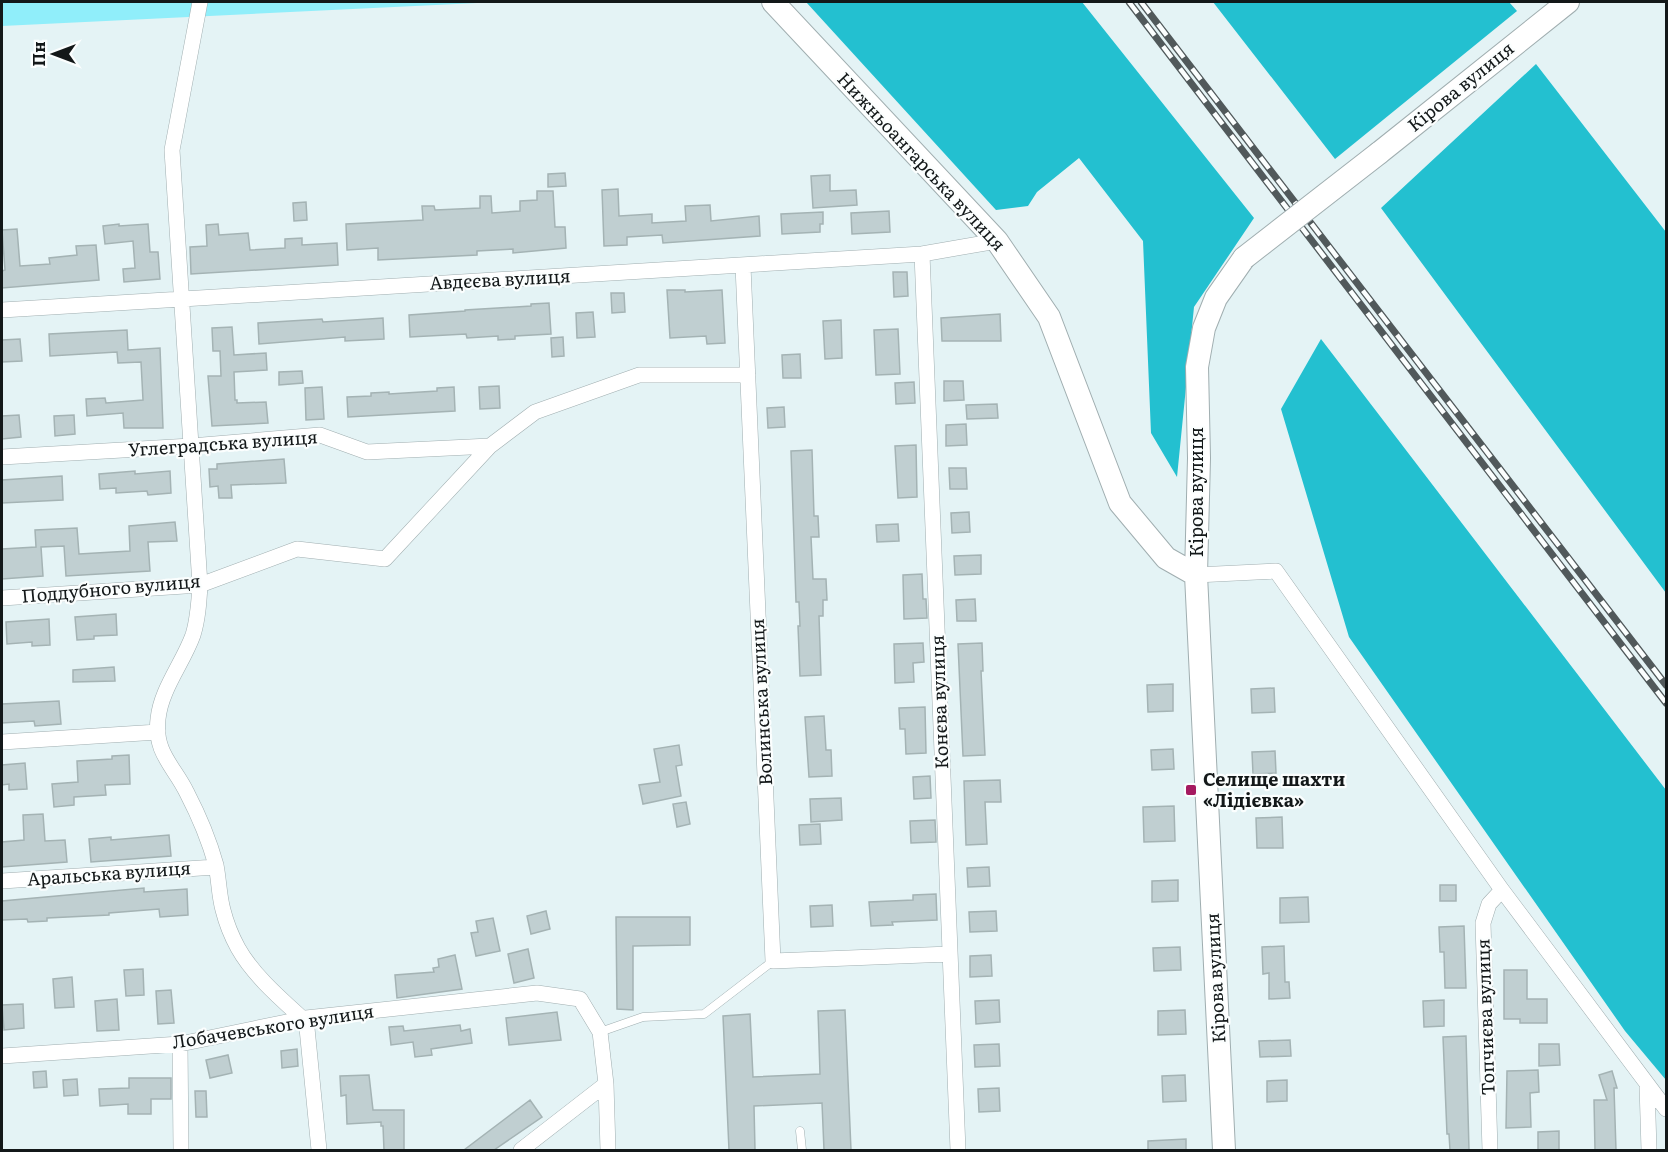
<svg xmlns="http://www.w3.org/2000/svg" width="1668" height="1152" viewBox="0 0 1668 1152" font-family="Literata,serif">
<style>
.green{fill:#90eefa}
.forest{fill:#23c0d0}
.building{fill:#c0cfd1;stroke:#a4b3b4;stroke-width:1.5}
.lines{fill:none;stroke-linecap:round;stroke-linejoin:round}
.lane-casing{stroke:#a0aeb0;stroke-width:9}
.street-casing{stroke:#a0aeb0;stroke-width:16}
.secondary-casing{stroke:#a0aeb0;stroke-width:24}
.lane{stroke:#fff;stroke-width:8}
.street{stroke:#fff;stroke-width:15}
.secondary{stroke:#fff;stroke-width:22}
.rail-casing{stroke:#51595b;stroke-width:7}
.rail{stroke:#fbfefe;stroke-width:4.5;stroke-dasharray:14;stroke-linecap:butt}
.secondary-bridge-casing{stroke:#a0aeb0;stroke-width:24;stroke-linecap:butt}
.secondary-bridge{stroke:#fff;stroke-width:22}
.poi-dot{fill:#a51a60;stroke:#fbfefe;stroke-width:2}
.labels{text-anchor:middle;stroke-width:4.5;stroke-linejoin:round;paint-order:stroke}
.street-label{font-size:18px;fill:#131819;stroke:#fbfefe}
.poi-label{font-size:18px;font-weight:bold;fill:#131819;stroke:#fbfefe;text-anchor:start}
</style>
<rect width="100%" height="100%" fill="#e4f3f5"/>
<path class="green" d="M2,2h496l-496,24z"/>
<path class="forest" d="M806,2h276l172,216 -60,89 -17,170 -26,-44 -8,-192 -64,-83 -42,34 -9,14 -32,4z
M1213,2h296l8,9 -182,148z
M1536,64l130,168v361l-285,-385z
M1321,339l345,451v290l-41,-49 -276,-394 -68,-228z"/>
<path class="building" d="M565,173l1,13 -18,1v-13z
M830,175v16l26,-1 1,15 -44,3 -2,-32z
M618,189l1,27 33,-2v9l34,-2 -1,-15 25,-1 1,16 48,-5 1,20 -97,7 -1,-8 -35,2v8l-23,1 -2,-56z
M537,191h16l2,36h10l1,21 -53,5v-4l-36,2v4l-99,5v-12l-31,2 -1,-26 77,-4 -1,-14h12l1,4 45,-2v-12h11l1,17 28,-2v-10l17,-1z
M306,202l1,18 -13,1 -1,-18z
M889,211l1,21 -38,2 -1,-21z
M823,212v12h-3v8l-38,2 -1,-20z
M119,224v2l29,-2 2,28h8l2,27 -36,3 -1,-13 12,-1 -2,-27 -28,3 -2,-18z
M218,224l1,11 29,-2 2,17 35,-2v-9l17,-1v7l35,-2 1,22 -147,9 -1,-27 17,-1 -1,-21z
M17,229l3,37 30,-2 -1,-6 28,-3 -1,-9 20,-1 3,35 -97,8v-17l3,-1 -3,-40z
M893,272h14l1,24 -14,1z
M667,290h18v2l37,-2 3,53 -18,1 -1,-8 -36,2z
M611,293h13l1,19 -13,1z
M549,303l2,31 -36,2v3l-17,1v-4l-31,2 -1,-4 -56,3 -1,-22 56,-4v-1l66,-4v-2z
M593,312l2,25 -18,1 -1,-25z
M1000,314l1,27h-59l-1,-23z
M383,318l1,21 -39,2v-4l-86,7 -1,-21 64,-4 1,3z
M841,320l1,38 -17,1 -2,-38z
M232,327l2,28 32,-2 1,17 -33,2 1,28h2v3l29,-1 2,21 -56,3 -4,-50h13l-1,-25h-7l-1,-23z
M898,329l2,45 -24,1 -2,-45z
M127,330l1,20 32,-2 3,80h-39l-1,-15 -36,3 -1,-17 19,-1 1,5 37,-3 -2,-38 -23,1 -1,-11 -67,4 -1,-22z
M563,337l1,19 -12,1 -1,-19z
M20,339l2,22 -20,1v-22z
M800,354l1,24h-18l-1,-23z
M302,371l1,12 -24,2v-13z
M944,381h19l1,19 -20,1z
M914,382l1,21 -19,1 -1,-21z
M499,386l1,22 -20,1 -1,-22z
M322,387l2,32 -18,1 -1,-32z
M454,387l1,24 -107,6 -1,-20 24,-1v-3l18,-1v2l48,-3v-3z
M997,404l1,14 -31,1 -1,-14z
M784,407l1,20 -17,1 -1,-20z
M19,415l2,22 -19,2v-23z
M74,415l1,19 -20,2 -1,-20z
M966,424l1,21 -21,1v-21z
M916,445l1,52 -19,1 -3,-52z
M812,450l2,66h4l1,21h-8l2,42h13l1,21h-4v16h-4l2,59 -21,1 -2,-50h2l-1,-24h-3l-5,-151z
M284,459l2,24 -55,2 1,13h-13l-1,-12 -8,1 -1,-18h8v-5z
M949,468h17l1,21h-17z
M135,471v3l35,-3 1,22 -23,2 -1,-4 -31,2v-5l-16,1 -1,-15z
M62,476l1,24 -61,3v-23z
M969,512l1,20 -18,1 -1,-20z
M175,522l2,19 -29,1 2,29 -84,5 -2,-30 -23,1 2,29 -41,3v-30l34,-2 -1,-17 42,-2 2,26 51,-3 -1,-25z
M898,524l1,17 -22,1 -1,-17z
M981,555v19l-26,1 -1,-19z
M922,574l1,25h3l1,19 -23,1 -1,-44z
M975,599l1,22h-19l-1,-21z
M116,614l1,21 -23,1v3l-17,1 -2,-23z
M49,619l1,26 -18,1v-4l-25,2 -1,-22z
M923,643l1,19 -11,1 1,19 -19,1 -1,-39z
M982,643l1,28h-2l4,84 -22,1 -5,-112z
M114,667l1,14 -42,1v-12z
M1173,684v27l-25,1 -1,-27z
M1274,688l1,24 -23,1 -1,-24z
M59,701l2,23 -26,2 -1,-5 -32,2v-19z
M925,707l1,46 -20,1 -1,-25h-5l-1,-21z
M824,716l2,34h5l1,26 -23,1 -4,-60z
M679,745l3,20 -6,1 5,30 -38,8 -4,-19 21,-3 -6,-33z
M1173,749l1,20 -22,1 -1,-20z
M1275,751l1,22 -23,1 -1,-22z
M129,755l1,29 -25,1 1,10 -32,2v8l-20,2 -2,-23 26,-2 -1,-21 35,-2v-3z
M25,763l2,26 -18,1v-6l-7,1v-20z
M930,776l1,22 -17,1 -1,-22z
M1000,780l1,22h-16l2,42 -21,1 -2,-64z
M841,798l1,22 -31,2 -1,-23z
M686,802l4,22 -13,3 -4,-23z
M1174,806l1,35 -31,1 -1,-35z
M43,814l2,27 20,-1 2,22 -65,5v-25l22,-2 -1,-25z
M1282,817l1,31h-26l-1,-30z
M935,820l1,22 -25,1 -1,-22z
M820,824l1,20 -21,1 -1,-20z
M169,835l2,21 -80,6 -2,-23 22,-2v3z
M989,867l1,19 -22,1 -1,-19z
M1178,880v21l-26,1v-21z
M1440,885h16v16h-16z
M144,888v4l43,-3 1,26 -28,2 -1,-8 -50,4v2l-62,3v3l-19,1 -1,-3 -25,1v-19z
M936,894l1,26 -45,2 1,3 -22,1 -2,-24 44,-2v-5z
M1308,897l1,25 -29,1v-25z
M832,905l1,21 -22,1 -1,-21z
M546,911l4,18 -19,5 -4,-18z
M996,911l1,20 -27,1 -1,-20z
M616,917h74v28l-57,1v64l-16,-1z
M493,918l7,33 -24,5 -5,-23 7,-1 -2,-11z
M1464,926l2,62h-21l-1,-36h-4l-1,-25z
M1284,946l1,36h4l1,16 -21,1v-26l-6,1 -1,-27z
M1180,947l1,23 -27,1 -1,-23z
M528,949l6,29 -20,5 -6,-29z
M455,955l7,34 -65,9 -2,-23 39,-3 -1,-4 6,-1 -1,-8z
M991,955l1,21 -22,1v-21z
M143,969l1,26 -18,1 -2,-26z
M1504,970h23v29h20v24h-27v-4h-16z
M72,977l2,30 -19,1 -2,-29z
M171,990l3,33 -16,1 -2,-33z
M117,999l2,31 -22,1 -2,-30z
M999,1000l1,22 -24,2 -1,-23z
M1444,1000v26l-20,1 -1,-26z
M23,1004l1,24 -20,2 -2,-25z
M845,1010l6,140h-27l-2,-47 -68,3 1,44h-26l-6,-134 27,-2 3,63 67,-3 -2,-63z
M1185,1010l1,24 -28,1v-24z
M557,1012l4,28 -52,5 -3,-27z
M460,1025l1,6 9,-2 2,14 -41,6 1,6 -17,2 -2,-15 -22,3 -2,-18 14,-1 1,5z
M1466,1036l3,114h-19l-1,-16h-2l-4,-97z
M1290,1040l1,16 -31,1 -1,-16z
M999,1044l1,22 -25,1 -1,-22z
M1539,1044h20l1,21 -21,1z
M297,1049l1,17 -16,2 -1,-17z
M228,1055l4,18 -22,5 -4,-18z
M1538,1070l1,22 -9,1 1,34 -25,1 1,-57z
M46,1071l1,16 -13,1 -1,-16z
M1612,1071l5,17h-3l2,62h-21l-1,-50h13l-8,-25z
M369,1075l4,35h31v40h-20l-1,-24h-2v-4l-34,2 -1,-29 -5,1 -1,-20z
M1185,1075l1,26 -23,1 -1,-26z
M129,1078h42v21h-20v15h-23v-10l-28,2 -1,-17 30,-1z
M77,1079l1,16 -14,1 -1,-16z
M1287,1080v21l-20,1v-21z
M999,1088l1,23 -21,1 -1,-23z
M195,1091h11l1,26h-11z
M530,1100l12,17 -48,33h-30z
M1559,1131v19h-21v-18z
M1186,1139v11h-38v-9z"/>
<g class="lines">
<g class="lane-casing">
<path id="lane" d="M600,1032l43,-15 61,-3 69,-53
M800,1131l2,19"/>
</g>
<g class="street-casing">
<path id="street" d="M200,2l-28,148 28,435c-1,17 -2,34 -7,50 -10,28 -32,54 -35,84 -4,34 16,47 29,74 12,23 22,47 29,72 3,15 3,31 7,45 3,12 9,27 15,38 15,27 43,51 65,71
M922,254l36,896
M743,266l30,695 177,-7
M2,310l920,-56 75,-13
M2,457l189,-11 129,-11 47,17 123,-6 45,-34 104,-37h109
M1196,575l80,-4 226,319 164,219
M2,598l198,-13 97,-36 88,10 105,-113
M2,742l156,-10
M2,881l214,-14
M306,1018l13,132
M180,1044l1,106
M2,1056l178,-12 126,-26 231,-25 43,6 20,33 6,52 2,66
M1647,1085l2,65
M521,1150l85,-66
M1490,1150l-7,-227 6,-19 13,-14"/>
</g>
<g class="secondary-casing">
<path id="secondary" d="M773,2l224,239 52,76 71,186 46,55 30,17
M1379,153l189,-151
M1224,1150l-28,-575 3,-117 -2,-91 7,-39 12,-30 28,-40"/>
</g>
<use href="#lane" class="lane"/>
<use href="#street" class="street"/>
<use href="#secondary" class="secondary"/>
<g class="rail-casing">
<path id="rail" d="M1129,2l537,701
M1141,2l525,683"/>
</g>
<use href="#rail" class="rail"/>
<g class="secondary-bridge-casing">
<path id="secondary-bridge" d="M1244,258l135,-105"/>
</g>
<use href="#secondary-bridge" class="secondary-bridge"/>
</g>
<rect class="poi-dot" x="1185" y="784" width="12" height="12" rx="3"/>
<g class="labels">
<g class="street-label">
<text transform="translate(1461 87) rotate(-39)" y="6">Кірова вулиця</text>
<text transform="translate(921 162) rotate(47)" y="6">Нижньоангарська вулиця</text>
<text transform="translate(500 280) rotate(-3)" y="6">Авдєєва вулиця</text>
<text transform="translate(223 444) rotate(-4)" y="6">Углеградська вулиця</text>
<text transform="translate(1197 492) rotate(-90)" y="6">Кірова вулиця</text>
<text transform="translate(111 589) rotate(-5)" y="6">Поддубного вулиця</text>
<text transform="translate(762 702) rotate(-93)" y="6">Волинська вулиця</text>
<text transform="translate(940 702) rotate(-92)" y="6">Конєва вулиця</text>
<text transform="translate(109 874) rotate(-4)" y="6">Аральська вулиця</text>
<text transform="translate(1216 978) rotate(-93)" y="6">Кірова вулиця</text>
<text transform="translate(1486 1017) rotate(-92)" y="6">Топчиєва вулиця</text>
<text transform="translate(273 1027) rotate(-9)" y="6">Лобачевського вулиця</text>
</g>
<g class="poi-label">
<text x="1203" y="786">Селище шахти<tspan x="1203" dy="21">«Лідієвка»</tspan></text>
</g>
</g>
<rect width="1668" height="1152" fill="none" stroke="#131819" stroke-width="6"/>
<g transform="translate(54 54) rotate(270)" stroke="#fbfefe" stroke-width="4.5" paint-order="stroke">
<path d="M0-4.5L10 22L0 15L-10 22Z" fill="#131819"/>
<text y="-9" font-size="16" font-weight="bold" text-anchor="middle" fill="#131819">Пн</text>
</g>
</svg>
